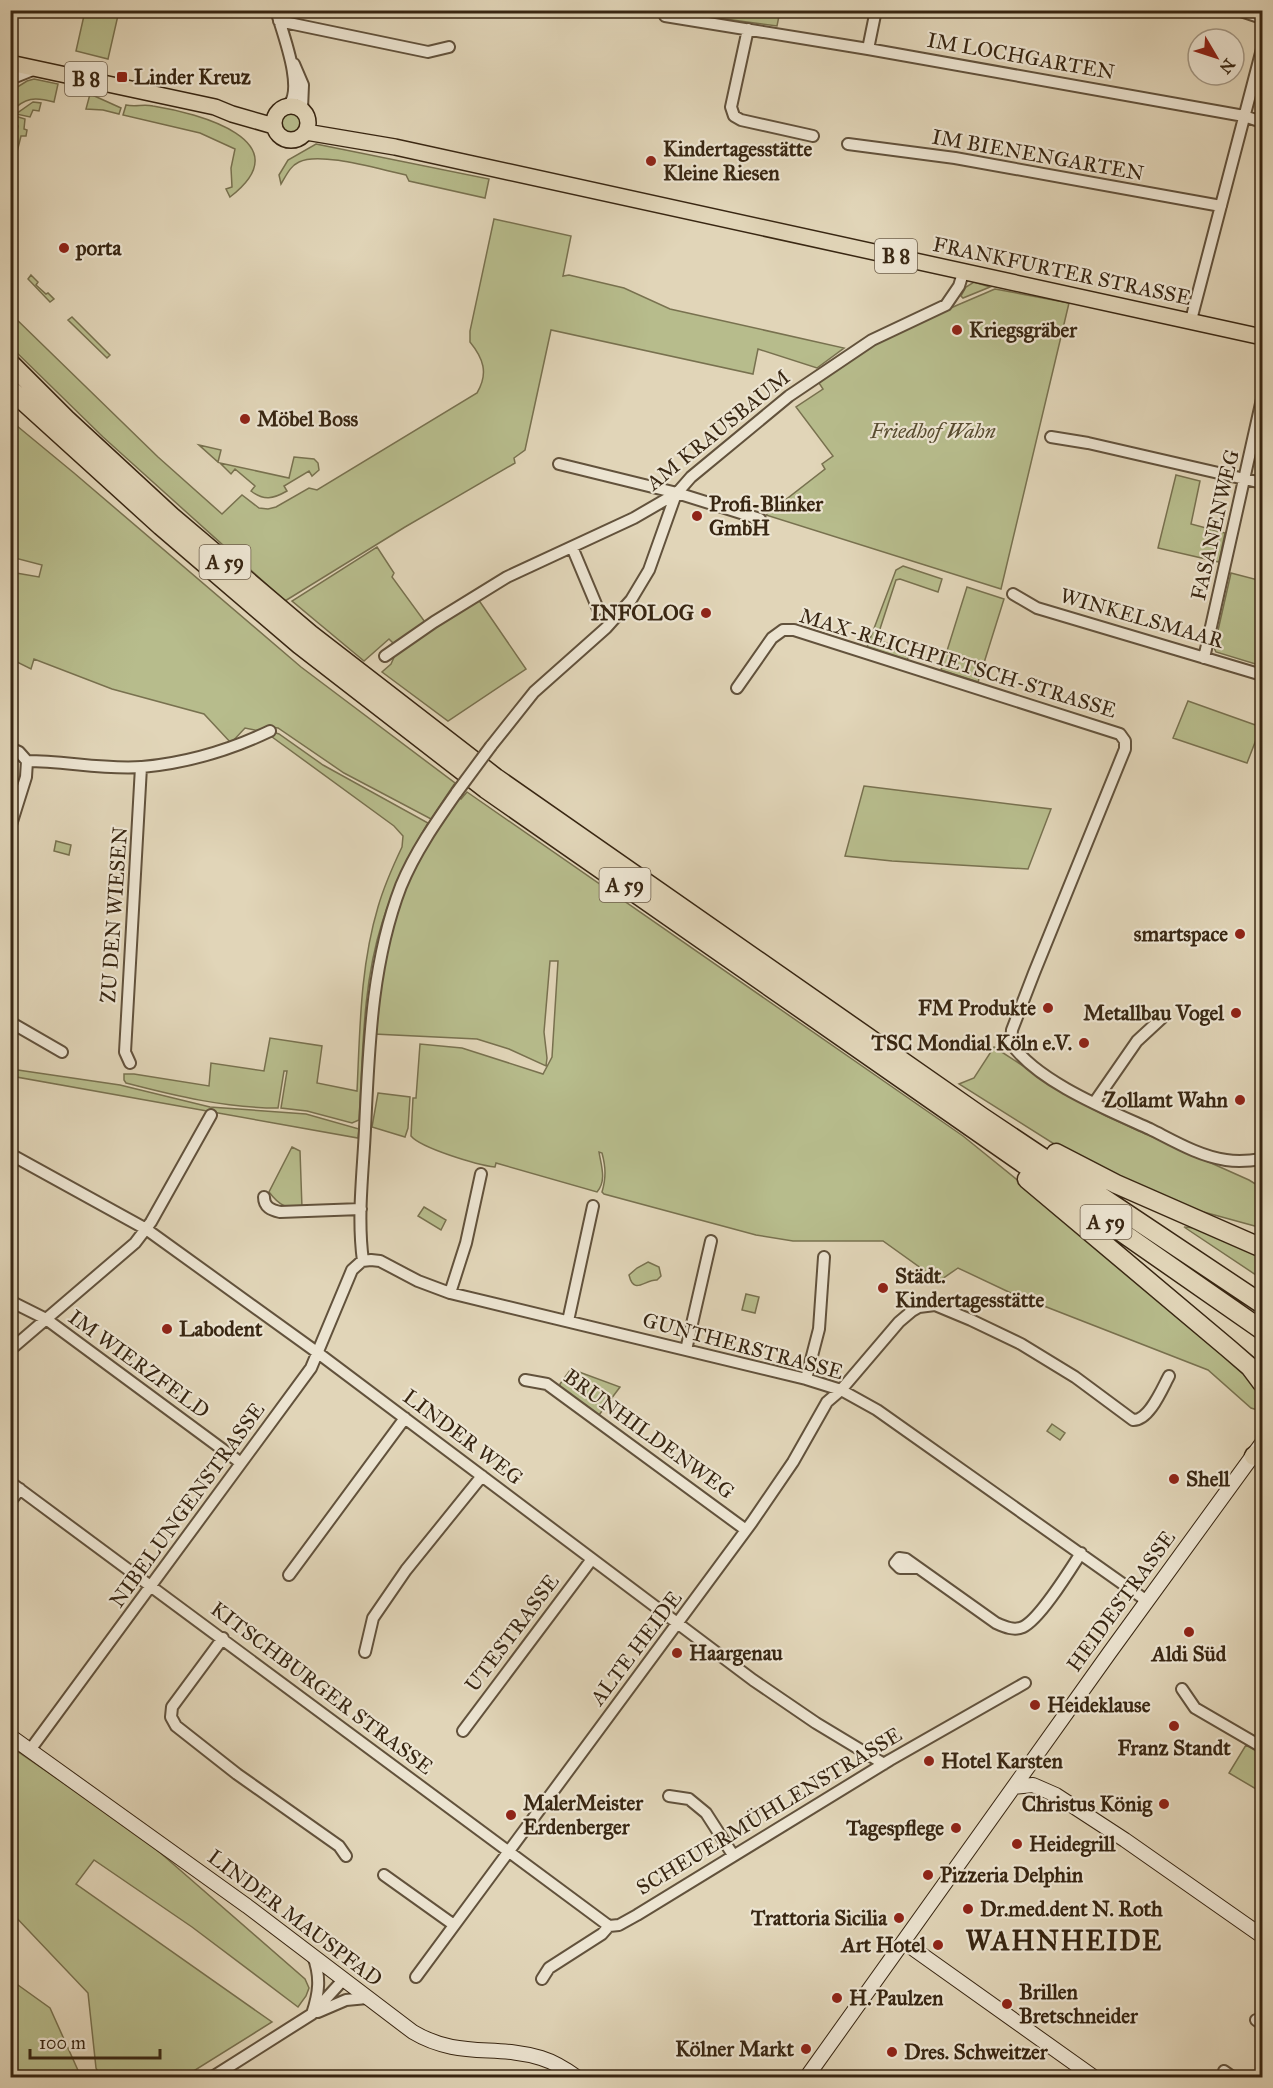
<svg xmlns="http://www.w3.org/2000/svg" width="1273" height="2088" viewBox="0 0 1273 2088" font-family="'IM FELL Great Primer',serif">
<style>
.green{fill:#b7bc8c;stroke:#78714f;stroke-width:1.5}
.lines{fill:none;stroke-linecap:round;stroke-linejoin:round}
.street-casing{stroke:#62523c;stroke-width:14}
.secondary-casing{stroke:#382612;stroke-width:16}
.primary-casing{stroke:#382612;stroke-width:18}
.highway-casing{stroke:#382612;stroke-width:21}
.street{stroke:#ece4d1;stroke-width:10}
.secondary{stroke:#ece4d1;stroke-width:14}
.primary{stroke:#e1d5b8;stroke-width:15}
.highway{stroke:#e1d5b8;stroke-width:18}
.street-bridge-casing{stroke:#62523c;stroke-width:14;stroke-linecap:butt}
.street-bridge{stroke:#ece4d1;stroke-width:10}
.poi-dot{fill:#8f2418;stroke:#ece4d1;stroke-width:2}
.labels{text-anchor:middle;stroke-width:4.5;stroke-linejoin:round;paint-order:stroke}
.shield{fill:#ece4d1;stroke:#6e5f4b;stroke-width:1.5}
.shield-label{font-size:20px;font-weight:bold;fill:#382612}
.street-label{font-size:21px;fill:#382612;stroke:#ece4d1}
.poi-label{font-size:21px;font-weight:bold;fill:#382612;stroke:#ece4d1;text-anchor:start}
.park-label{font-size:21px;font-style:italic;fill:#584c30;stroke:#ece4d1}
.district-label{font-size:27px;font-weight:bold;letter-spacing:1.5px;fill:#382612;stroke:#ece4d1}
</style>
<rect width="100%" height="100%" fill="#e1d5b8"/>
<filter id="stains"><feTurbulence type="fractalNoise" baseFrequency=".00333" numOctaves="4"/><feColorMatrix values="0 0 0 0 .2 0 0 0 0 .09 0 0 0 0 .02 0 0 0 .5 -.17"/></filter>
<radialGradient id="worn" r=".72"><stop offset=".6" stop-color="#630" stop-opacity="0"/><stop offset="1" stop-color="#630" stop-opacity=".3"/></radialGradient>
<path class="green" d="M85,11h34l-11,48 -32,-8z
M666,11h114l-3,15z
M34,79l24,5 -4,18c-19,-5 -29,-5 -43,10v-21l16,-10z
M90,94l31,14 -2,6 -16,-4 -17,-1z
M33,102l8,1 -2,8 -6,-1 -3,7 -14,-3z
M126,105c9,2 18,-1 27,1 45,7 150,35 77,91l-4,-8 6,-2 -1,-19 4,-19 -35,-16 -77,-18z
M276 123a15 15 0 1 1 30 0a15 15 0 1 1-30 0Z
M15,116l10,3 -1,10 3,1 -1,6h-5l-8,32 4,1 -1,4 -3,-1 -2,4v-23l7,-27 -6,-2z
M316,144l173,35 -4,19 -76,-17 -3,-6c-25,-5 -86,-24 -107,-13 -9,4 -13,14 -18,22l-2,-9 9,-15z
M494,219l77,17 -8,40 6,-1 55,13 46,21 174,39 -27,20 -59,-19 -5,25 -202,-44 -26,120 -11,8 1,5 -110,64 -120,74 -182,-164 -92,-90 -1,-34 148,144 64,57 20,-19 17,13 9,1 8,-2 33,-19 8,2 160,-97c12,-20 6,-35 -7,-51v-11z
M31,275l7,7 -2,3 10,9 2,-1 6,6 -4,3 -22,-23z
M974,282l16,5 -27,11 -2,-2 5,-9z
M995,289l74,14 -68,286 -235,-74 59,-46 -3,-5 11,-8 -37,-49 27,-18 -4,-6c50,-43 116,-68 176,-94z
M72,317l38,38 -3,3 -39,-38z
M11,421l63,52 227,194 154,116 -24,36 -87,-46 -66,-45 -7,-1 -12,4 -14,-3 -14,15 -27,-29 -92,-25 -78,-30 -3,10 -20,-10 -1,-87 29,5 3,-12 -31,-8z
M199,445l22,5 -3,12z
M294,457l20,2 4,4 1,7 -7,6 -3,-5 -25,15 3,5c-14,8 -23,10 -36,0l4,-5 -20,-17 -4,5 -11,-11 69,15z
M1176,475l24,6 -9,43 34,9 -6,29 -61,-14z
M377,547l17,26 -2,4 33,45 -31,22 -5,-5 -25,22 -72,-60z
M903,566l39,13 -4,13 -38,-13 -4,1 -19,58 6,4 13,3 -1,5 14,5 -2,5 -40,-13 29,-77z
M1231,573l31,8v85l-46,-14 -2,-4z
M967,587l37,12 -26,83 -37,-12z
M478,599l48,70 -78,52 -66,-49 9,-8 4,-9z
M1188,701l73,26 -14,36 -74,-25z
M273,732l6,2 44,31 105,58c-19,32 -35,65 -46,100 -20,63 -19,132 -23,197l-7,3 -45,-12 -26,-3 6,-37h-3l-6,37c-52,0 -102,-12 -152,-25l-2,-3v-6h10l75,12 2,-23 53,8 6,-33 52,8 -5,37 40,8c3,-61 3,-124 21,-184 6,-21 15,-41 24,-60l1,-11 -9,-10 -126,-92z
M864,786l187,23 -23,60 -136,-8 -47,-5z
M467,792l496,344 84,68 204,172c8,12 15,21 10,35l-10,-3 -43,-38 -195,-76 -55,-26 -19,13 -56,-40h-90l-37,-6 -152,-41 -2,-2c4,-14 4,-24 0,-39l-3,-1c2,13 8,29 -2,40l-101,-29 -1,4c-18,-2 -74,-19 -84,-31l2,-38h3l4,-54 42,4 81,26 9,-17 6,-96h-8l-6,71 3,26 -1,8 -37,-17 -32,-10 -103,-5 11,-85 20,-61 30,-57 23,-34 3,2z
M56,841l15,4 -2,10 -15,-4z
M994,1047l75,49 37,20 143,64 13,8v40l-73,-20 -119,-54 -111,-70 15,-6z
M11,1069l109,16 90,22 96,7 53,15 -1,9 -347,-62z
M378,1093l32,4 -2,31 -3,9 -33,-10z
M292,1147l8,4 2,57c-16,1 -23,-3 -33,-16z
M424,1207l22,13 -5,10 -23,-14z
M1184,1227l24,2 54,28v22z
M648,1262l11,5 2,9 -4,4c-12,-1 -23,16 -28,-5l8,-7z
M746,1294l13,3 -4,16 -13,-3z
M571,1369l49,18 -21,28 -39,-28v-3z
M1052,1424l13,9 -5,7 -13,-9z
M1246,1745l16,9v25l-6,10 -27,-16z
M11,1747l130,89 164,143 4,9 -3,8 -8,11 -106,-80 -98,-67 -18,24 196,138 -88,55h-83l-5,-9 -8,-75 -77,-81z
M11,1980l39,28 31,69h-70z"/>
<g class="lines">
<g class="street-casing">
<path id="street" d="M276,10c6,22 29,79 12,96
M1238,10l24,8
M665,16l203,33 376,67 18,6
M279,21l149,31 21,-5
M748,29l-17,78 3,9 7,4 72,16
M868,49l8,-39
M294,64l9,21 -1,24
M10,79l25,-10
M848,144l107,14 266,48
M1191,320l71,-271
M1051,437l37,6 174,40
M559,464l118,29 83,26
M572,547l26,62
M1013,594l24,14 225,67
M385,656l49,-34 73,-45 127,-59 43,-25 14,-16 98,-81 83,-56 74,-35 13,-19 5,-16
M1204,658l58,-259
M737,688l35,-50 11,-8h11l326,104 5,7v8l-91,224 -22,57 -1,13c25,38 97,67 139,86 24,12 49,27 76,31 12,2 24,1 36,-1
M491,746l43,-54 72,-64 25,-28 18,-30 27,-76
M10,748l9,4 8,9
M27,761c38,0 77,9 115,6 44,-4 88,-17 128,-36
M10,828l16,-51 1,-16
M10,1022l52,30
M130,1063l-5,-11 16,-285
M1094,1103l43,-62 27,-25
M10,1154l136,75 172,124 435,327 63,43 68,41
M264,1197c0,10 7,13 16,15l81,-3
M363,1261c-6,-44 0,-88 2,-132 4,-82 6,-165 36,-243 14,-34 35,-64 56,-94
M450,1293l16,-50 15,-69
M10,1301l36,18 195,144
M568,1321l25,-115
M10,1350l125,-107 16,-21 60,-107
M686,1350l25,-109
M806,1379l13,-50 5,-72
M525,1380l22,4 199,146
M10,1482l599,444
M10,1502l10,-13
M918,1568h-18l-5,-5 4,-5 7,1 90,64c9,4 18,8 27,4 17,-8 47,-57 58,-74
M289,1575l116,-157
M223,1638l-51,69 -1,10 5,9 61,48 102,72 7,10
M365,1652l8,-34 33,-48 76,-94
M1182,1689l13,19 67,39
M463,1731l129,-172
M30,1750l281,-382 41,-98 10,-9 9,-1 9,1 38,20 32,12 356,86 35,11 36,20 270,191
M669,1796l20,3 17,14 27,42
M384,1875l70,50
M416,1977l336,-455 41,-60 34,-60 14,-12 58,-68 13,-11 7,-4 16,-2 36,15 50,24 54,33 58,43c16,1 29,-31 36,-44
M542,1979l7,-11 53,-34 7,-8 10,-1 18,-10 253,-155 135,-77
M318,2012l28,-12 21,-2
M312,2014c7,-21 9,-37 1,-58
M1256,2020l6,4
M1224,2071l10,7
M211,2078l101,-64 31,-34"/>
</g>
<g class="secondary-casing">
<path id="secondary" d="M10,1736l237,170 166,126c45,27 83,12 128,26 13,4 26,12 37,20
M1014,1787l19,-2 23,10 69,45 137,96
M904,1942l191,136
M806,2078l304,-426 152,-209"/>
</g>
<g class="primary-casing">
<path id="primary" d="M10,63l205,44 17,7 42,12
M274 123a17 17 0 1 1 34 0a17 17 0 1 1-34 0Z
M306,132l89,15 867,190"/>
</g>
<g class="highway-casing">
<path id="highway" d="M10,363l56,56 105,97 139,118 186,144 486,339 280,187
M10,389l151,137 139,119 186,144 776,541
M1056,1153l60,31 146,64
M1027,1179l201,169 22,19 12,16
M1254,1456l8,-4"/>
</g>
<use href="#street" class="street"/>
<use href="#secondary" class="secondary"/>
<use href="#primary" class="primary"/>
<use href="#highway" class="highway"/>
<g class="street-bridge-casing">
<path id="street-bridge" d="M457,792l34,-46"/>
</g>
<use href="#street-bridge" class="street-bridge"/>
</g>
<g class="poi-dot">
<rect x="116" y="71" width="12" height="12" rx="3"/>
<circle cx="651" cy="161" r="6"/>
<circle cx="64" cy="248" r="6"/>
<circle cx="957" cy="330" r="6"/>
<circle cx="245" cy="419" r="6"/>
<circle cx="697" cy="516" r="6"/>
<circle cx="706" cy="613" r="6"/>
<circle cx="1240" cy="934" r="6"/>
<circle cx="1048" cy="1008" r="6"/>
<circle cx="1236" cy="1013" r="6"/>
<circle cx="1084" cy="1043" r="6"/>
<circle cx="1240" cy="1100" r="6"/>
<circle cx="883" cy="1288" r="6"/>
<circle cx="167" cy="1329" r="6"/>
<circle cx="1174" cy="1479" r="6"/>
<circle cx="1189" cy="1632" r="6"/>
<circle cx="677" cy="1653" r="6"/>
<circle cx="1035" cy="1705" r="6"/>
<circle cx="1174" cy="1726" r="6"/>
<circle cx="929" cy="1761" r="6"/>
<circle cx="1164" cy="1804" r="6"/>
<circle cx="511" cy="1815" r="6"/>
<circle cx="956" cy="1828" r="6"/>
<circle cx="1017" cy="1844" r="6"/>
<circle cx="928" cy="1875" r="6"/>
<circle cx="968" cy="1909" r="6"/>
<circle cx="899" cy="1918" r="6"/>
<circle cx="938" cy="1945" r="6"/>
<circle cx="837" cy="1998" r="6"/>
<circle cx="1007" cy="2004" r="6"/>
<circle cx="806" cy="2049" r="6"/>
<circle cx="892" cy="2052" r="6"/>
</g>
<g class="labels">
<g class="shield">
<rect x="65" y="62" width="42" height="34" rx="4.5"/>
<rect x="875" y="239" width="42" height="34" rx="4.5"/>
<rect x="199.5" y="545" width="51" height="34" rx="4.5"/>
<rect x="599.5" y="868" width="51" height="34" rx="4.5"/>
<rect x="1080.5" y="1205" width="51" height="34" rx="4.5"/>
</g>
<g class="shield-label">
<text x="86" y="86">B 8</text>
<text x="896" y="263">B 8</text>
<text x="225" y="569">A 59</text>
<text x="625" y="892">A 59</text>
<text x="1106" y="1229">A 59</text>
</g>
<g class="street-label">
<text transform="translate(1021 56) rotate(10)" y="7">IM LOCHGARTEN</text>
<text transform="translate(1038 155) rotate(10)" y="7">IM BIENENGARTEN</text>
<text transform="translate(1062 271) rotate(12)" y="7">FRANKFURTER STRASSE</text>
<text transform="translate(718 430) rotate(-39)" y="7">AM KRAUSBAUM</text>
<text transform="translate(1215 525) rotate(-77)" y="7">FASANENWEG</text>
<text transform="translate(1142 618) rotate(16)" y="7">WINKELSMAAR</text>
<text transform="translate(958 663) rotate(17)" y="7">MAX-REICHPIETSCH-STRASSE</text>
<text transform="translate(114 915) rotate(-86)" y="7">ZU DEN WIESEN</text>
<text transform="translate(743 1346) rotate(15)" y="7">GUNTHERSTRASSE</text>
<text transform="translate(139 1364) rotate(36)" y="7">IM WIERZFELD</text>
<text transform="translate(649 1434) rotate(36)" y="7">BRUNHILDENWEG</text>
<text transform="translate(463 1437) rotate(37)" y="7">LINDER WEG</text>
<text transform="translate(187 1505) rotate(-54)" y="7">NIBELUNGENSTRASSE</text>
<text transform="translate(1121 1601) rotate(-54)" y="7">HEIDESTRASSE</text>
<text transform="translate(512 1633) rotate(-53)" y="7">UTESTRASSE</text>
<text transform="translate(636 1648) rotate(-53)" y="7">ALTE HEIDE</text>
<text transform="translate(322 1688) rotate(37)" y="7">KITSCHBURGER STRASSE</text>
<text transform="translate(769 1811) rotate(-31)" y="7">SCHEUERMÜHLENSTRASSE</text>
<text transform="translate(295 1918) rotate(37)" y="7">LINDER MAUSPFAD</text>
</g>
<g class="poi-label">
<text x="134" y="84">Linder Kreuz</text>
<text x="663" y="156">Kindertagesstätte<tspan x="663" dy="24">Kleine Riesen</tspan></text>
<text x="76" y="255">porta</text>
<text x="969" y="337">Kriegsgräber</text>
<text x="257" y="426">Möbel Boss</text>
<text x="709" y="511">Profi-Blinker<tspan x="709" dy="24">GmbH</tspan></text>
<text x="694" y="620" text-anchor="end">INFOLOG</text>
<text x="1228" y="941" text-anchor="end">smartspace</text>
<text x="1036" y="1015" text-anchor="end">FM Produkte</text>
<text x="1224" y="1020" text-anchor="end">Metallbau Vogel</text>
<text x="1072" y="1050" text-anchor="end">TSC Mondial Köln e.V.</text>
<text x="1228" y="1107" text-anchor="end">Zollamt Wahn</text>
<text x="895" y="1283">Städt.<tspan x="895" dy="24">Kindertagesstätte</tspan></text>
<text x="179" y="1336">Labodent</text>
<text x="1186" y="1486">Shell</text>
<text x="689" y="1660">Haargenau</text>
<text x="1189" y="1661" text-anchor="middle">Aldi Süd</text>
<text x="1047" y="1712">Heideklause</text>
<text x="1174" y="1755" text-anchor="middle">Franz Standt</text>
<text x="941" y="1768">Hotel Karsten</text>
<text x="523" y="1810">MalerMeister<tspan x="523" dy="24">Erdenberger</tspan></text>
<text x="1152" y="1811" text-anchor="end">Christus König</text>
<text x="944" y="1835" text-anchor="end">Tagespflege</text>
<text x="1029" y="1851">Heidegrill</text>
<text x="940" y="1882">Pizzeria Delphin</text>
<text x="980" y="1916">Dr.med.dent N. Roth</text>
<text x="887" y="1925" text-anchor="end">Trattoria Sicilia</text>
<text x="926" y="1952" text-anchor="end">Art Hotel</text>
<text x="1019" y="1999">Brillen<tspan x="1019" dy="24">Bretschneider</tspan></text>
<text x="849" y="2005">H. Paulzen</text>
<text x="794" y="2056" text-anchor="end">Kölner Markt</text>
<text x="904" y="2059">Dres. Schweitzer</text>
</g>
<g class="park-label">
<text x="933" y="438">Friedhof Wahn</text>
</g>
<g class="district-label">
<text x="1064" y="1950">WAHNHEIDE</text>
</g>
</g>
<rect width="1273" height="2088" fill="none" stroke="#e1d5b8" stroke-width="36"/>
<rect x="12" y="12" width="1249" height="2064" fill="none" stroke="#382612" stroke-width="3"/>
<rect x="18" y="18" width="1237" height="2052" fill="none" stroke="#382612" stroke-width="1.5"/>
<g transform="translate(1216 57) rotate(129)"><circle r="28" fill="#ece4d1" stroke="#a49885" stroke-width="1.5"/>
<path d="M0-4.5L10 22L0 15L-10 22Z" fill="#8f2418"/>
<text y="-9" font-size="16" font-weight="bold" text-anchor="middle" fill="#382612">N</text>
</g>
<path d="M30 2049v9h130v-9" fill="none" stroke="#382612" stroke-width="3"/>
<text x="39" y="2049" font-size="18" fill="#382612" stroke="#ece4d1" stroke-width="4.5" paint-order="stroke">100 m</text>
<rect width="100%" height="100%" filter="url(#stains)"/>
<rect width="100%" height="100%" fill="url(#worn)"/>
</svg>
